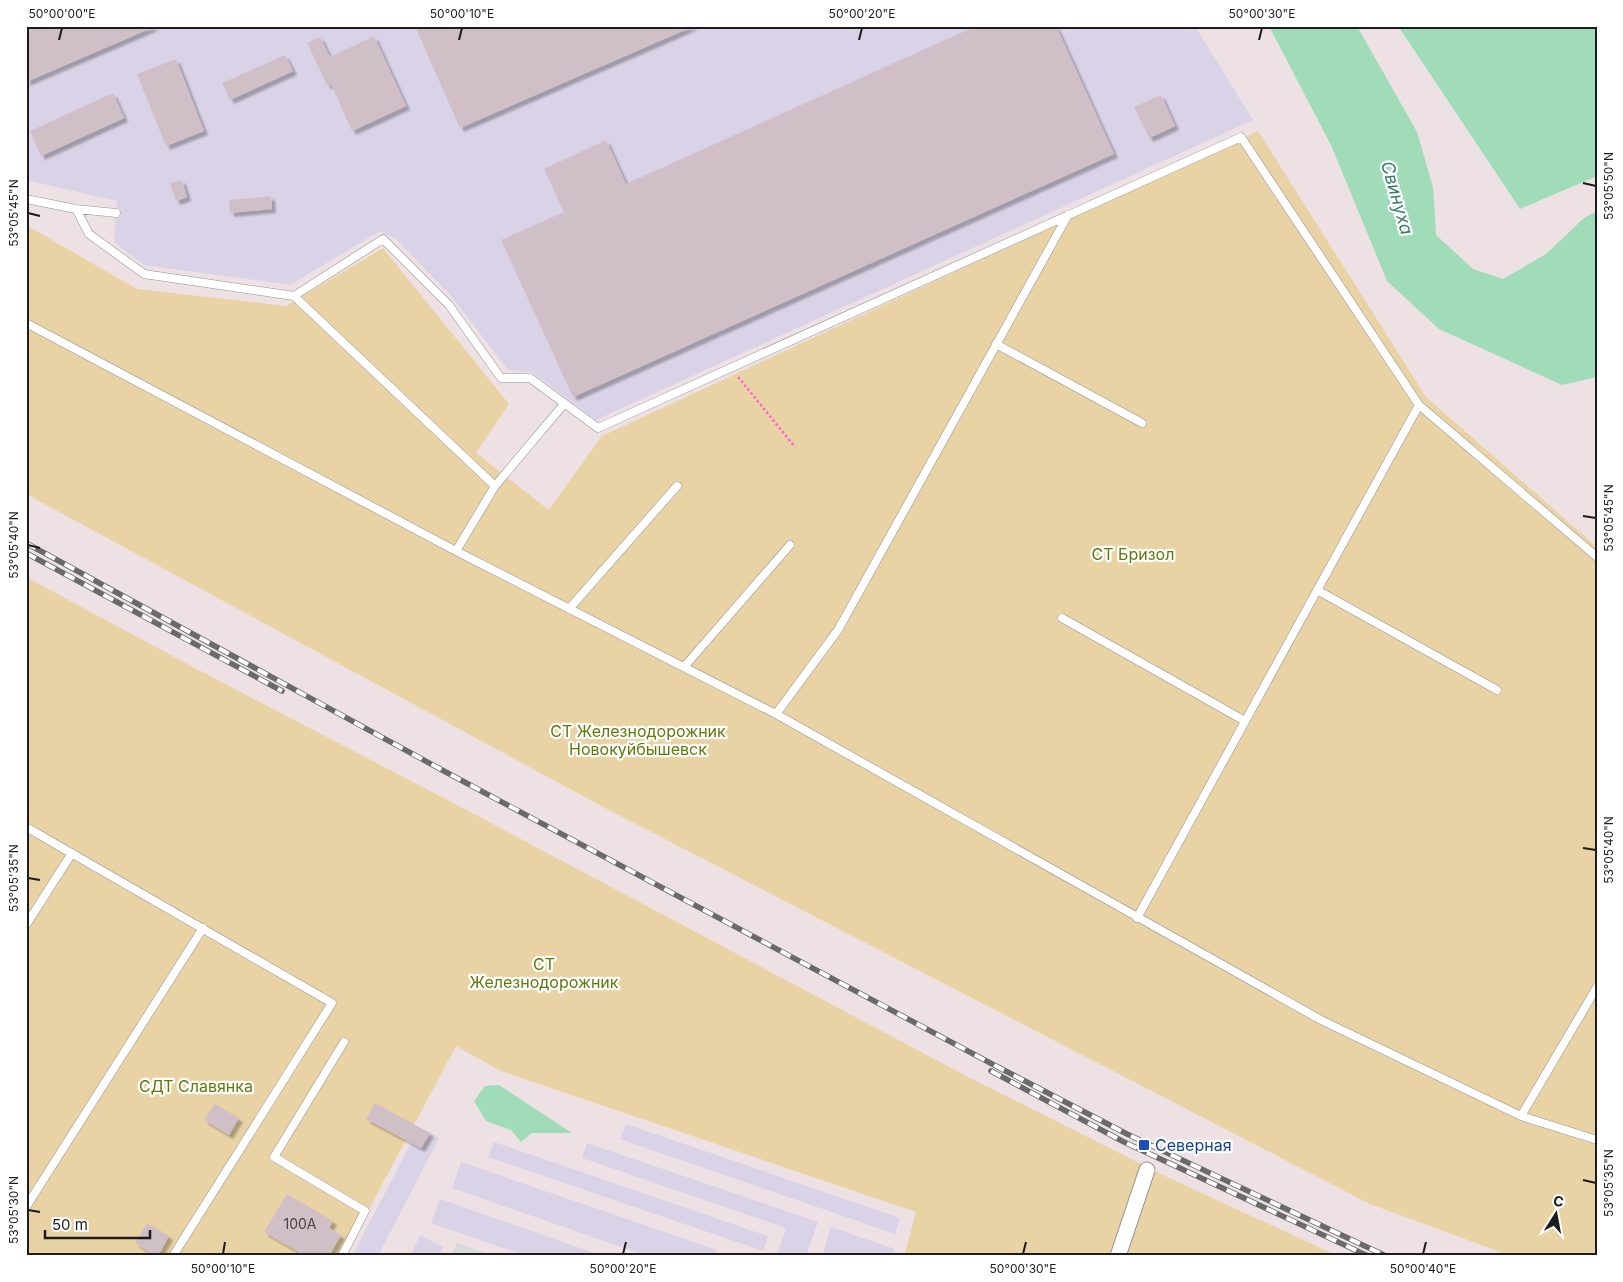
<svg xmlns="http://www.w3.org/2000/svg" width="1623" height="1282" viewBox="0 0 1623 1282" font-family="Inter,sans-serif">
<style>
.residential{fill:#dad9da}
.industrial{fill:#dad3e7}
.grass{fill:#e9d3a5}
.water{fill:#a0dcb8}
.building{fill:#d0bfc6;filter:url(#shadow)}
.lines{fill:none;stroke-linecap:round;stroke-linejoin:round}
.service-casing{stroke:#939393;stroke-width:9}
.minor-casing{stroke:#939393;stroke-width:17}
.path{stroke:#fc64d3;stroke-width:2.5;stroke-dasharray:2.5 2.5;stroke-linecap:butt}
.service{stroke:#fff;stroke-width:8}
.minor{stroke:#fff;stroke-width:15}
.rail-casing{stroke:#6a6a6a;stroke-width:5.5}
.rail{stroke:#fff;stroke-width:4;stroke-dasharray:11;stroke-linecap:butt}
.ticks{fill:none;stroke:#1c1c1c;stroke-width:2}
.transit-dot{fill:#1a4fb4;stroke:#fff;stroke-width:2}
.labels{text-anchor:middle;stroke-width:4.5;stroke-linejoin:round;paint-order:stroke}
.number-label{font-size:14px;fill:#494546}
.park-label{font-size:16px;fill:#5e7a0a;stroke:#fff}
.transit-label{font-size:16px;fill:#164399;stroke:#fff;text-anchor:start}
.water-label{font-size:18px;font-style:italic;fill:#387e66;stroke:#fff}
.neatline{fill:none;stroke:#1c1c1c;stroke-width:2}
.ticks-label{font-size:12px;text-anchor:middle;fill:#1c1c1c}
</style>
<defs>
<filter id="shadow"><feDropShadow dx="4" dy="4" stdDeviation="1" flood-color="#0004"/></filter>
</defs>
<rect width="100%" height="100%" fill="#eee1e3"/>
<path class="residential" d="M457,1243l37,13h-43z"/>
<path class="industrial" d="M26,26h1169l58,94 -657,300 -64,-48 -24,-2 -57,-74 -55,-57 -16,-8 -90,54 -146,-20 -30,-23 3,-41 -91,-21z
M626,1124l274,94 -5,16 -275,-95z
M430,1133l9,5 -61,118h-26l59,-113 10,5z
M494,1142l274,94 -5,15 -275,-94z
M587,1143l231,79 -12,34h-29l9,-28 -204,-70z
M461,1162l256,88 -2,6h-68l-195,-68z
M440,1199l163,57h-77l-95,-33z
M831,1227l64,22 -2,7h-71z
M420,1235l23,12 -5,9h-28z"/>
<path class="grass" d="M1258,131l168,266 171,150v709h-86l-141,-52 -765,-396 -579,-314v-269l111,64 149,17 97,-58 126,156 -33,49 73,57 53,-74z
M26,577l167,90 264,138 513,273 199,100 169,78h-434l12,-44 -415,-141 -45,-25 -112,210h-318z"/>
<path class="water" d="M1269,26h88l60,106 16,55 3,48 37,34 30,10 43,-25 38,-36 13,-7v166l-35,8 -123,-56 -52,-48 -56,-136z
M1398,26h199v150l-77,33z
M499,1085l73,48h-40l-11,9 -10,-12 -25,-9 -12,-20 11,-15z"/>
<path class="building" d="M26,26h130l-130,56z
M415,26h279l-234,102z
M976,26h80l58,128 -541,243 -72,-157 63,-28 -20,-43 62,-29 20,44z
M374,36l32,70 -54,25 -21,-47 -4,1 -20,-42 13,-6 10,20z
M285,55l8,16 -63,29 -8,-17z
M176,59l28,72 -38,15 -29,-72z
M113,93l11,25 -83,38 -11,-25z
M1161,95l14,31 -26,12 -15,-31z
M182,180l5,17 -11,4 -6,-18z
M271,196l1,13 -42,4 -1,-13z
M375,1103l55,30 -9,15 -55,-29z
M215,1104l24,14 -10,17 -25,-15z
M287,1194l46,27 -4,7 12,7 -12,21h-32l2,-4 -35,-20z
M147,1223l22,13 -11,20h-3l-20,-13z"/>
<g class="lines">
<g class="service-casing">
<path id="service" d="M26,199l50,10 40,4
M76,209l13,25 55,40 150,22 89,-57 66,66 52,73h29l68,50 643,-291 178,268 178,152
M294,296l201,190
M26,323l430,228 320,163 545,306 200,96 76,24
M996,344l146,79
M456,551l39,-65 69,-82
M1317,590l180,100
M569,609l108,-123
M1062,618l183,103
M684,667l106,-122
M776,714l62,-84 230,-415
M26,827l306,176 -159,253
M1137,918l282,-513
M26,925l46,-72
M1521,1116l76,-129
M26,1207l177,-279
M342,1256l23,-45 -91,-54 70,-115"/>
</g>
<g class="minor-casing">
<path id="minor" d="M1118,1256l29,-86"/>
</g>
<path class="path" d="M738,377l57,70"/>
<use href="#service" class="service"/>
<use href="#minor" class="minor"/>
<g class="rail-casing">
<path id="rail" d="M26,543l416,227 552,295 133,69 259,122
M26,553l256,138
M991,1071l133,71 244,114"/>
</g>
<use href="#rail" class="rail"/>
</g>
<path class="ticks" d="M59,40l3,-12M459,40l3,-12M859,40l3,-12M1259,40l3,-12M1583,183l13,3M28,213l12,3M1583,516l13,2M28,545l12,3M1583,848l13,2M28,878l12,2M1583,1180l13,3M28,1210l12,2M223,1254l2,-12M623,1254l3,-12M1023,1254l3,-12M1423,1254l3,-12"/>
<rect class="transit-dot" x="1138" y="1139" width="12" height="12" rx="2.5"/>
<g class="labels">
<g class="number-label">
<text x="300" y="1229">100А</text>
</g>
<g class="park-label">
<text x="1133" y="560">СТ Бризол</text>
<text x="638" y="737">СТ Железнодорожник<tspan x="638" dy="18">Новокуйбышевск</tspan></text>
<text x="544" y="970">СТ<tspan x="544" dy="18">Железнодорожник</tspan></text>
<text x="196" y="1092">СДТ Славянка</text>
</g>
<g class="transit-label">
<text x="1155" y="1151">Северная</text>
</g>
<g class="water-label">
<text transform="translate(1397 198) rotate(74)" y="6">Свинуха</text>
</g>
</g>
<rect width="1623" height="1282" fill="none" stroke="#ffffff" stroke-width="55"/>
<g transform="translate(1556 1214) rotate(11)" stroke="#ffffff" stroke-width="4" paint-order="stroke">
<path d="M0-4L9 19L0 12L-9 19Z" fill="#1c1c1c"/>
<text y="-8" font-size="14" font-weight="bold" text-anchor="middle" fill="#1c1c1c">С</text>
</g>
<path d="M45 1230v8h105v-8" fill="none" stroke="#1c1c1c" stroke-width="2.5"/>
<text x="52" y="1230" font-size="15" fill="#1c1c1c" stroke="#ffffff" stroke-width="4" paint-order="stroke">50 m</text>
<rect x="28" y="28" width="1568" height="1226" class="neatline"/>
<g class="ticks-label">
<text x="62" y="18">50°00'00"E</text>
<text x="462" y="18">50°00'10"E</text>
<text x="862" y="18">50°00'20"E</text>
<text x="1262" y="18">50°00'30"E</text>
<text transform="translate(1609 186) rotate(-90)" y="4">53°05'50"N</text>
<text transform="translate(14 213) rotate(-90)" y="4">53°05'45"N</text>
<text transform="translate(1609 518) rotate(-90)" y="4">53°05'45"N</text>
<text transform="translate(14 545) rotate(-90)" y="4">53°05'40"N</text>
<text transform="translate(1609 850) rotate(-90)" y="4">53°05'40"N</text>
<text transform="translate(14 878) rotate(-90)" y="4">53°05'35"N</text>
<text transform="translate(1609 1183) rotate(-90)" y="4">53°05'35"N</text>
<text transform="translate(14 1210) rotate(-90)" y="4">53°05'30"N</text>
<text x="223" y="1273">50°00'10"E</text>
<text x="623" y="1273">50°00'20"E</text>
<text x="1023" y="1273">50°00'30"E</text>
<text x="1423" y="1273">50°00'40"E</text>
</g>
</svg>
